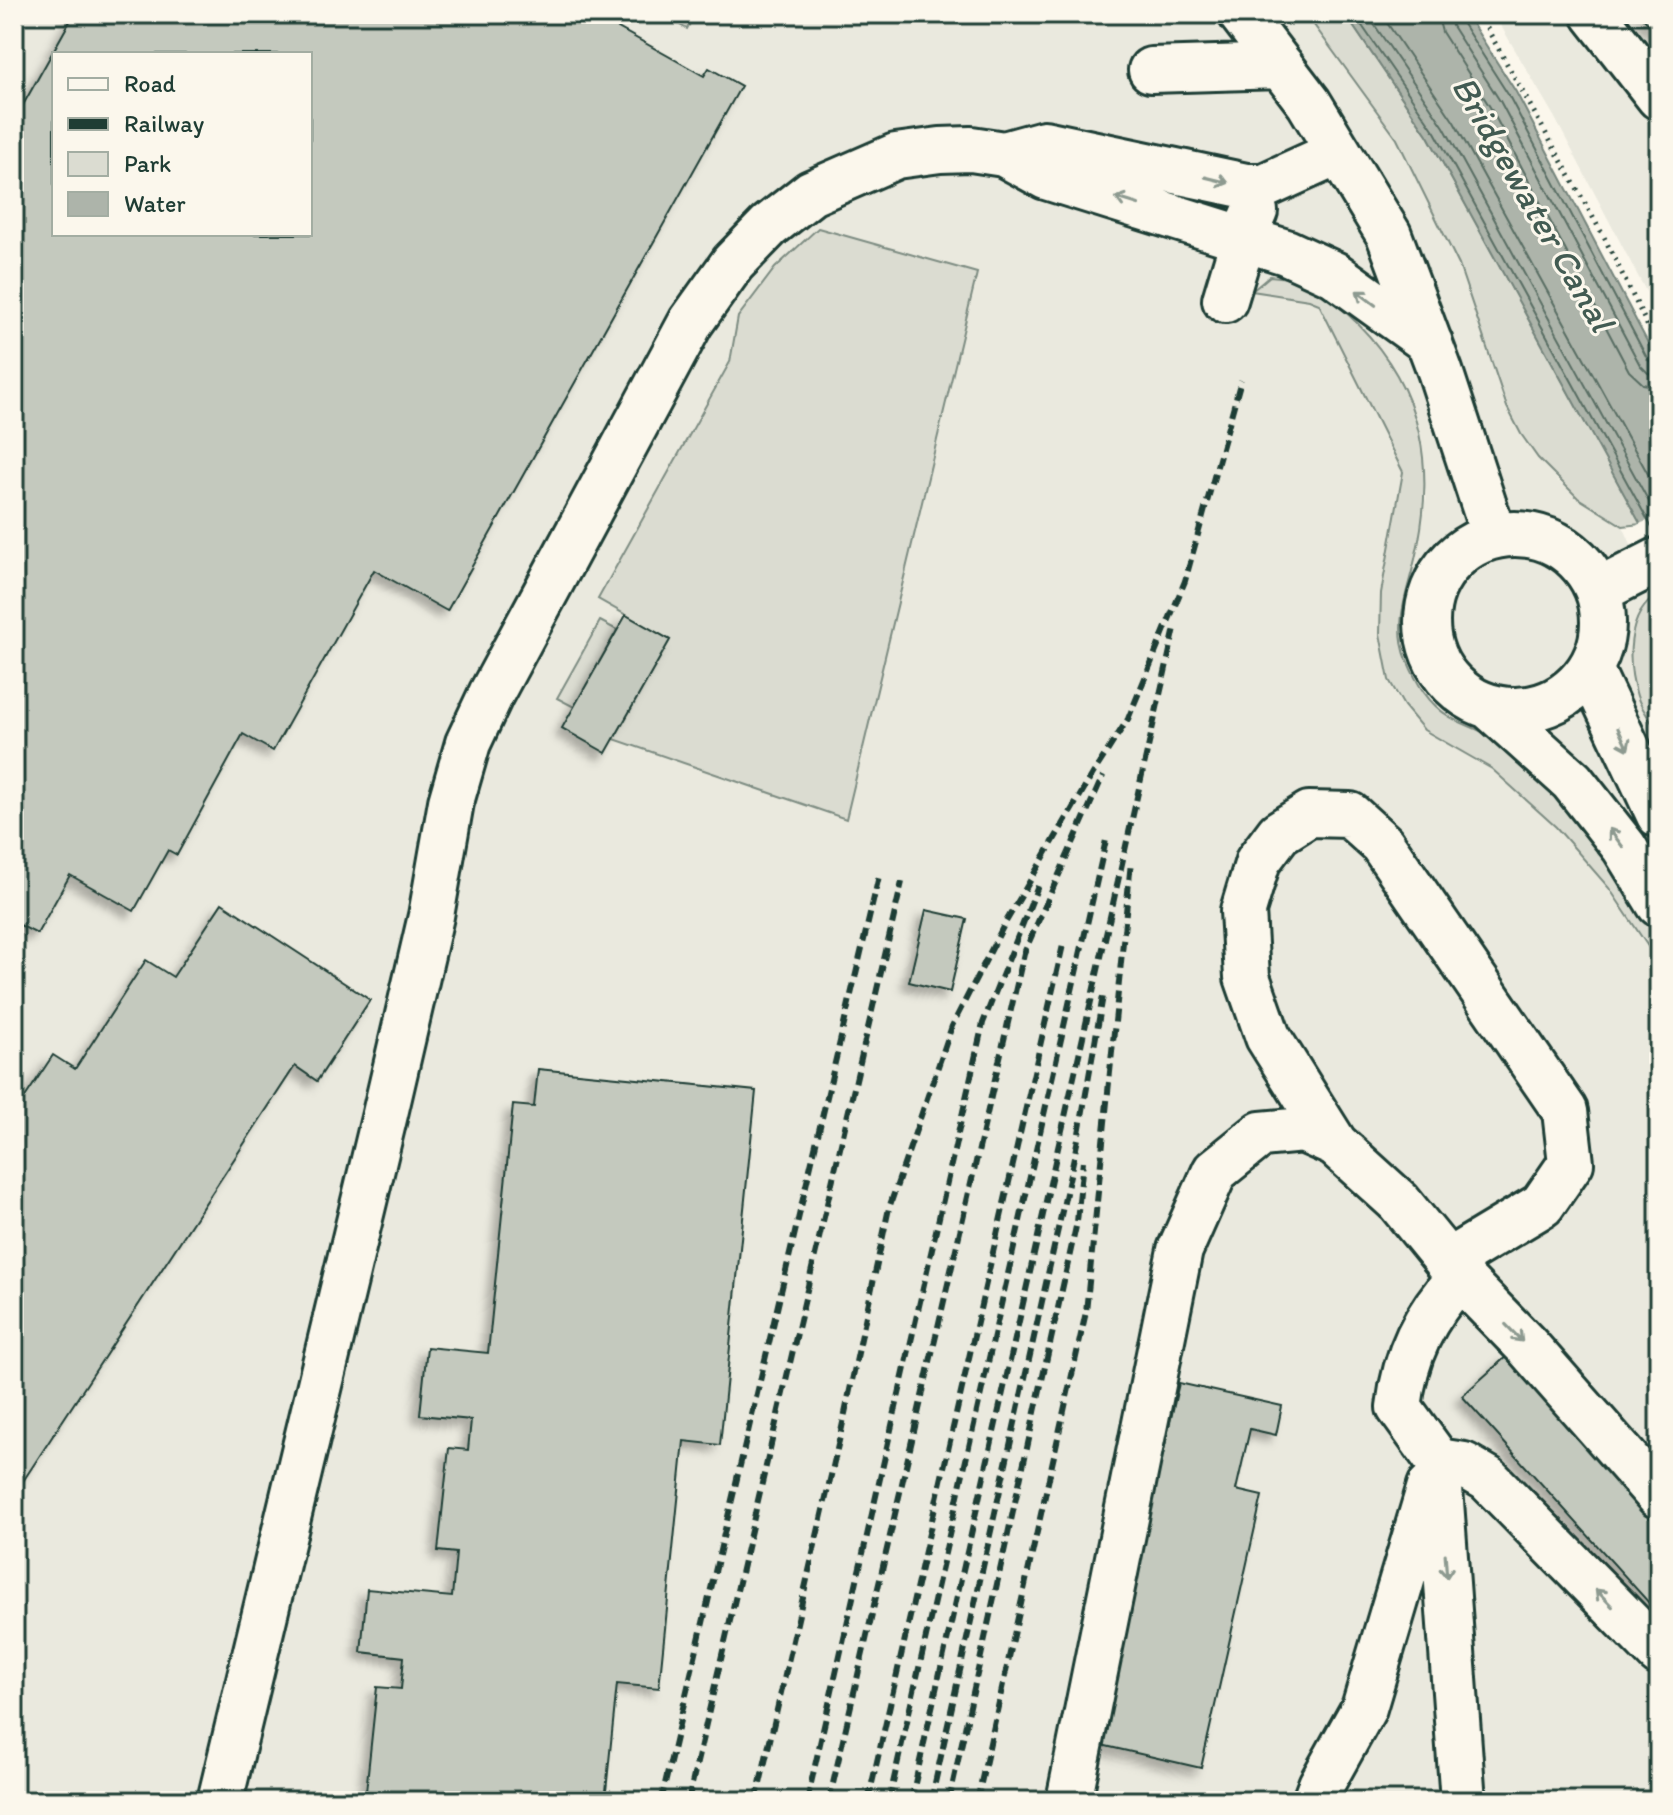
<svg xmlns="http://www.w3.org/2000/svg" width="1673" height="1815" viewBox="0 0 1673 1815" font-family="Itim,sans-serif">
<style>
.built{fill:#eae9de;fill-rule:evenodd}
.green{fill:#dbdcd1;stroke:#7d8c82;stroke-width:2}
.water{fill:#adb4aa;stroke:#74847b;stroke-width:2}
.pier{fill:#fbf7ec}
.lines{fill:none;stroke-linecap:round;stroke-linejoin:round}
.shore{stroke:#586d63;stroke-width:2}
.building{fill:#c4c9be;stroke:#1f3d34;stroke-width:2;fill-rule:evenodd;filter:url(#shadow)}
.minor-casing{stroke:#1f3d34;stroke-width:50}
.path{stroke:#1f3d34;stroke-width:5;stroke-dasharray:2 6;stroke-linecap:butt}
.minor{stroke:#fbf7ec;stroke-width:44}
.rail{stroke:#1f3d34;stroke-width:6;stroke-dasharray:12 6;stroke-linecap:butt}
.oneway{stroke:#8d9a90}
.labels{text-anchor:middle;stroke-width:6;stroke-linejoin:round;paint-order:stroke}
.water-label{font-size:36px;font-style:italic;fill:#425b52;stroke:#fbf7ec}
</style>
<defs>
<filter id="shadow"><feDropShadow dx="-7" dy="7" stdDeviation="4" flood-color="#0004"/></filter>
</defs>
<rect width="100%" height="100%" fill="#fbf7ec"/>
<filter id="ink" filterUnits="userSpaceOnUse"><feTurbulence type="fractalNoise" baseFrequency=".0125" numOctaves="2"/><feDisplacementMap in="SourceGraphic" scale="16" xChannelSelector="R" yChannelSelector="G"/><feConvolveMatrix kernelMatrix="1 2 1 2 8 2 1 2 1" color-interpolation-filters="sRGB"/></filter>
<g filter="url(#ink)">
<path class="built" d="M14,14h1292l91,125 62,126 48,142 14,27 37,47 42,32 23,13 31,70 -11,11 -10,25 -4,32 9,35 21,34v207l-63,-98 -104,-104 -43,-21 -28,-27 -15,-33 -6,-30 3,-30 11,-35 12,-64 -6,-63 -110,-149 -23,10 32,8 84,168 -22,121 43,137 68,39 64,58 53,60 42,64 8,17v833h-1645zM54,54h256v180h-256zM738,317l108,501 -176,-178z
M1494,14h165v302l-104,-198z"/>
<path class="green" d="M660,14h35l-8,15z
M1306,14h39l83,122 213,388 -18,2 -45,-28 -40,-40 -17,-24 -14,-27 -48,-142 -62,-126z
M818,228l159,45 -131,546 -232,-80 56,-99 -72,-41 132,-237 8,-45 37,-49z
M1270,276c35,1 64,24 88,48 66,67 78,147 57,235 -8,35 -22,65 -8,101 9,22 21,44 43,57 13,8 30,12 43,21 59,39 101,101 139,159 8,13 20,27 26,41 3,8 1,21 1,30l-8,-17 -42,-63 -53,-61 -64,-58 -68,-39 -20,-24 -15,-26 -9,-46 1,-41 22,-121 -84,-168 -10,-4 -57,-9z
M1659,594v139c-7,-11 -18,-24 -22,-37 -10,-32 -12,-83 22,-102z
M600,621l17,9 -43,77 -17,-9z"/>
<path class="water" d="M1345,14h121l50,78 143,272v194l-231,-422z"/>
<path class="pier" d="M1659,516v46l-22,-37z"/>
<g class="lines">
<path class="shore" d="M1354,14l81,118 222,405
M1367,14l77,113 215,393
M1381,14l73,108 205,372
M1437,14l5,18 48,75 139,264 14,13 16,3
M1450,14l2,12 48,75 140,264 8,8 11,2
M1460,14l1,7 48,75 139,264 11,5"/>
</g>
<path class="building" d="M74,14h519l111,62 5,-8 32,18 -294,525 -73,-41 -101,181 -30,-17 -66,121 -9,-5 -34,61 -64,-36 -33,59 -23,-12v-801zM54,54h256v180h-256z
M1639,14h20v21z
M626,615l44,25 -64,113 -44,-25z
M222,903l148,97 -53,81 -22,-15 -281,429v-381l39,-59 22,14 71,-109 27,17z
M926,910l41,9 -17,73 -41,-10z
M538,1069l218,22 -36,354 -36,-4 -25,247 -42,-4 -12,117h-240l12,-114 24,2 3,-32 -43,-5 6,-63 85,8 4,-44 -18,-2 11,-103 19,2 3,-30 -51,-5 7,-68 61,6 25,-248 21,2z
M1508,1355l151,167v92l-197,-218z
M1179,1383l103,23 -6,29 -26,-6 -14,61 26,6 -61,272 -104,-24z"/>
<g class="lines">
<g class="minor-casing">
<path id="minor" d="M1241,14l68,89 80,132 51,136 54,165
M1594,14l65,83
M1151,70l130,-4
M1004,154l40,-11 202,43h18l75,-34
M1225,300l19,-63 11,-26
M1427 622a88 88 0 1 1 176 0a88 88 0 1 1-176 0Z
M1598,591l61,-31
M1590,669l69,146
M1492,709l80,72 52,66 35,57
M1335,1144l-67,-107 -21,-60 -4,-66 15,-50 21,-28 30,-19 41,1 32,29 183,267 6,52 -29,42 -95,57
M1460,1277c-36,39 -55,78 -61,130l39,54 25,340
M1438,1461l26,4 24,14 171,174
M220,1801l165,-687 46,-198 20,-114 17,-59 23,-49 200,-372 42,-59 36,-37 42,-33 85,-37 44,-6 31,-1 33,5 42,23 240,75 48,22 96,69
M1069,1801l111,-551 35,-79 46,-37 42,-4 32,14 64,58 61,75 67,69 132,150
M1315,1801l6,-16 43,-77 66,-222"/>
</g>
<path class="path" d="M1479,14l125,223 55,112"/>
<use href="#minor" class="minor"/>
<path class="rail" d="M661,1801l218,-925
M688,1801l214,-919
M756,1801l85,-369 48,-224 63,-182 52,-101 90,-153 34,-53 57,-138 56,-201
M807,1801l176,-778 55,-137
M829,1801l195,-848 79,-177
M868,1801l195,-856
M889,1801l217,-961
M911,1801l264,-1173
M931,1801l147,-662 25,-143
M949,1801l128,-579 6,-61
M977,1801l109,-489 45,-450"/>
</g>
<defs><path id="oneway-shaft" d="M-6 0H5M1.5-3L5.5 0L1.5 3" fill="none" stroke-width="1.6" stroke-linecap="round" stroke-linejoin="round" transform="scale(2)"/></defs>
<g class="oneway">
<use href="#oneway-shaft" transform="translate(1217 180) rotate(14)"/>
<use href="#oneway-shaft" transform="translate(1127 201) rotate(-163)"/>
<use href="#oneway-shaft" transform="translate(1366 298) rotate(-143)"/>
<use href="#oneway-shaft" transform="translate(1623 739) rotate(65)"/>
<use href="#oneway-shaft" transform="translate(1616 838) rotate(-127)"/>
<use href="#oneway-shaft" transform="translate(1514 1333) rotate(46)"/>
<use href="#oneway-shaft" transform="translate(1446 1566) rotate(86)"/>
<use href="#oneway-shaft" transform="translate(1604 1598) rotate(-134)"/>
</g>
</g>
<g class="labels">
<g class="water-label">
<text transform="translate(1534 203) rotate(60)" y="13">Bridgewater Canal</text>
</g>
</g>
<rect width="1673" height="1815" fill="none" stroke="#fbf7ec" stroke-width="48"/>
<rect x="24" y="24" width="1625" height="1767" fill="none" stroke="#1f3d34" stroke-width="3" filter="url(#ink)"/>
<rect x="52" y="52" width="260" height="184" fill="#fbf7ec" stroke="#a3ada2" stroke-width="2"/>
<rect x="68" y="78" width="40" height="12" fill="#fbf7ec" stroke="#a3ada2" stroke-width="2"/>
<text x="124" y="92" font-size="24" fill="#1f3d34">Road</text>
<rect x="68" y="118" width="40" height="12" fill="#1f3d34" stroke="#a3ada2" stroke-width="2"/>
<text x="124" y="132" font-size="24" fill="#1f3d34">Railway</text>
<rect x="68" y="152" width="40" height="24" fill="#dbdcd1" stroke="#a3ada2" stroke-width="2"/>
<text x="124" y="172" font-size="24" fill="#1f3d34">Park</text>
<rect x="68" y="192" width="40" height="24" fill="#adb4aa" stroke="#a3ada2" stroke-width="2"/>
<text x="124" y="212" font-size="24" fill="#1f3d34">Water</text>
</svg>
